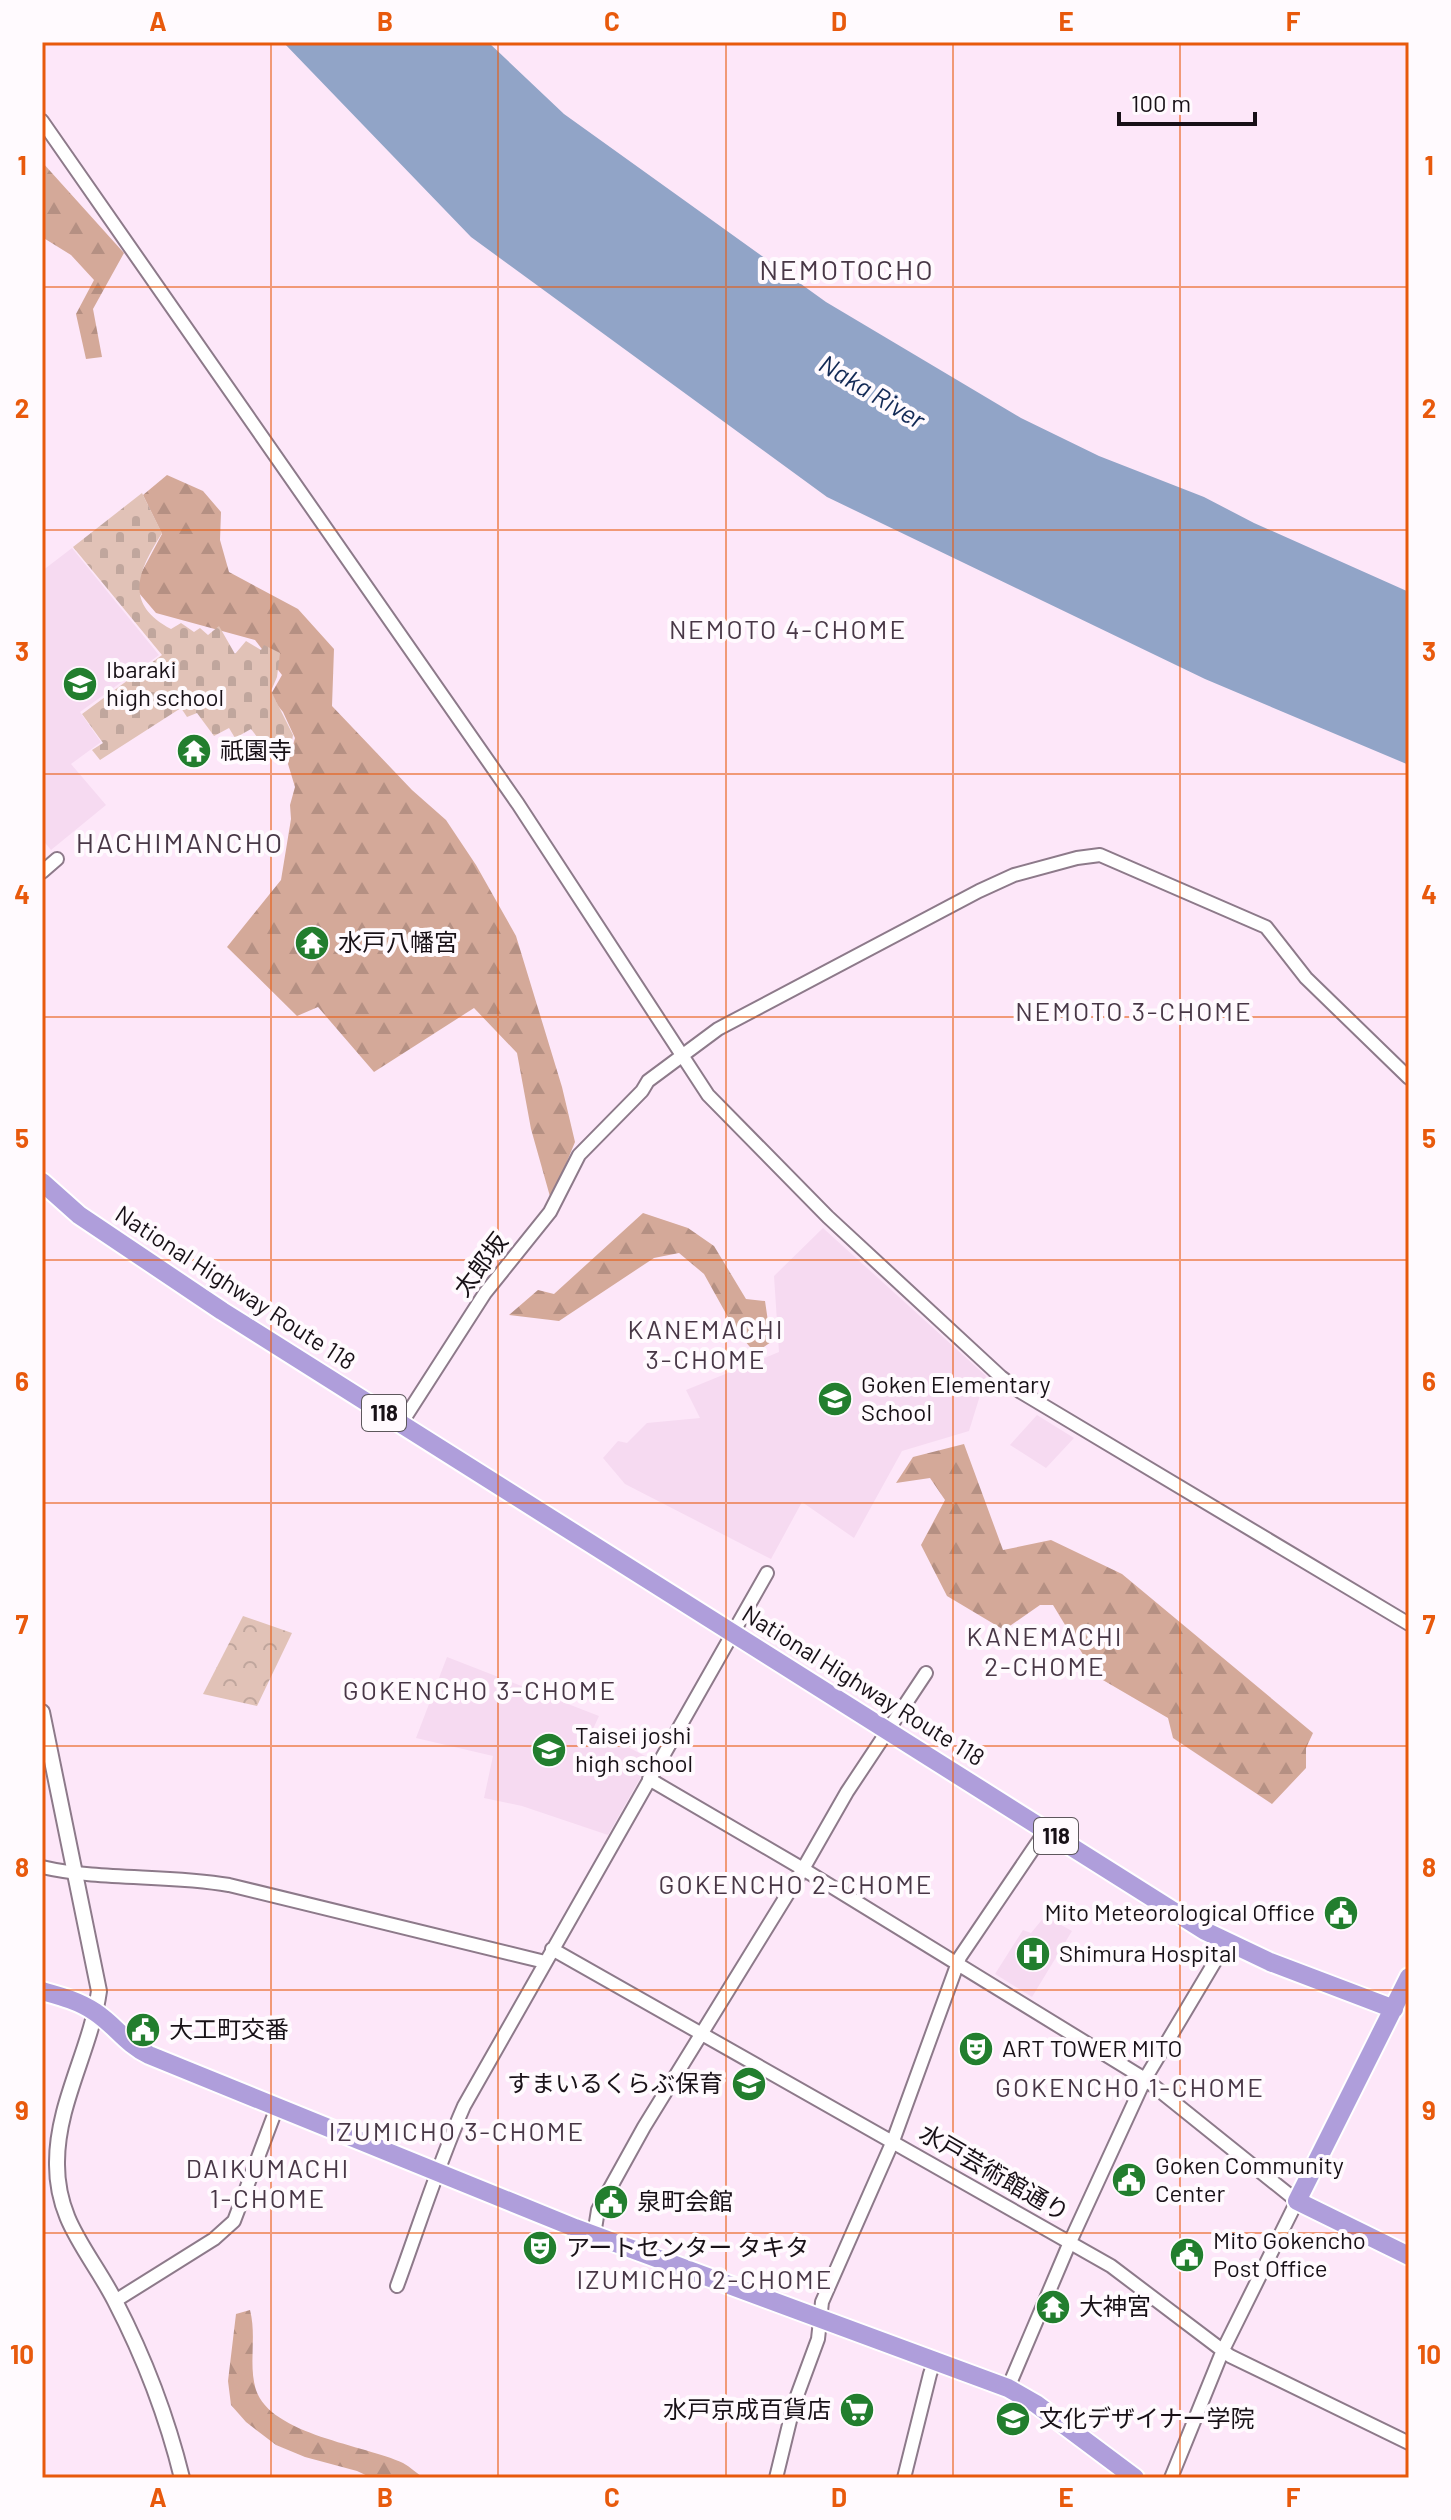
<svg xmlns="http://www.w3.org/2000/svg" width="1451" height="2520" viewBox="0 0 1451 2520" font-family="Barlow,'Noto Sans JP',sans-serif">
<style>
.built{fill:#f6daf1}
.forest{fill:url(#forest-firs)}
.cemetery{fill:url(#cemetery-stones)}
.park{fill:url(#park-crowns)}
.water{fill:#91a4c7}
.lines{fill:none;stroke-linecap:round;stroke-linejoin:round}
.tertiary-casing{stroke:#8d7a8a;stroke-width:16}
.secondary-casing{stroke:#8d7a8a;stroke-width:18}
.trunk-casing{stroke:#fff;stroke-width:22}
.tertiary{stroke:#fff;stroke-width:12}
.secondary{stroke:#fff;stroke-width:14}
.trunk{stroke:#af9edb;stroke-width:18}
.grid{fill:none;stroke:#e8590c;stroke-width:2;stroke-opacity:0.55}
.labels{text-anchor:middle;stroke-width:8;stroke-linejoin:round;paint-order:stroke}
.shield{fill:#fffafe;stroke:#5d575c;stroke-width:2}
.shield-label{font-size:22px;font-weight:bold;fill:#181117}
.poi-label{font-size:24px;fill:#181117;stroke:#fffafe;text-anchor:start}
.street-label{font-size:24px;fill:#181117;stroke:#fffafe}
.water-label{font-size:26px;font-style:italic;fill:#122955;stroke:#fffafe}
.neighbourhood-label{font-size:26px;letter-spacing:2px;fill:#483746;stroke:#fffafe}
.quarter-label{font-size:28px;letter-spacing:2px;fill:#483746;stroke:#fffafe}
.neatline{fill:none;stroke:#e8590c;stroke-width:3}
.grid-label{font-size:26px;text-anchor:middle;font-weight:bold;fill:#e8590c}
</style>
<defs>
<pattern id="forest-firs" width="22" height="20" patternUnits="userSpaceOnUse" patternTransform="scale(2)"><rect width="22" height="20" fill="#d4a999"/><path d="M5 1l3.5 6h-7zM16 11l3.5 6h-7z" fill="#b59083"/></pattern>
<pattern id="cemetery-stones" width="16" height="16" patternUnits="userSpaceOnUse" patternTransform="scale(2)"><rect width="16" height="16" fill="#e1c2b7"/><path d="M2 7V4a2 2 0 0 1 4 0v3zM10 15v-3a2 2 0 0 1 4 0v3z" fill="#c0a69d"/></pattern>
<pattern id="park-crowns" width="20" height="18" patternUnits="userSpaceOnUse" patternTransform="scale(2)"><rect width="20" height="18" fill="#e1c2b7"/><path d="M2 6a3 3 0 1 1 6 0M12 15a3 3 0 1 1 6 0" fill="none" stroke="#c0a69d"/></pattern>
</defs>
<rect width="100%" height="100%" fill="#fde7f9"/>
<path class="built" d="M72,548l87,107 -79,57 21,30 -30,22 35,41 -55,45 -9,-11v-268z
M823,1228l163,148 -17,55 -67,20 -48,87 -52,-36 -31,57 -146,-75 -22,-26 15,-17 9,2 20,-20 53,-5 -14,-28 93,-38 -5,-76z
M1037,1415l37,23 -28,30 -36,-23z
M447,1657l152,59 -6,13 58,30 -43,76 -86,-29 -38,-8 9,-42 -77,-18z
M1045,1916l27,15 -40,66 -37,-23 28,-44 8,3z"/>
<path class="forest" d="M42,162l82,91 -31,56 9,48 -16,2 -10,-45 18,-34 -23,-25 -29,-18z
M167,475l36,16 18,21 -1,28 9,32 69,37 36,40 -2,57 80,84 34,30 30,45 40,71 46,151 13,55 -24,58 -20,-71 -14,-76 -43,-45 -100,64 -56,-65 -21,9 -70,-69 54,-67 10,-61 -1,-14 5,-18 -7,-23 7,-26 -12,-26 -13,-16 12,-21 -27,-35 -99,-27 -17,-20v-16l23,-43 -19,-39z
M643,1213l45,15 26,18 32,53 19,2 6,41 -16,11 -21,-25 -30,-54 -25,-21 -25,5 -95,63 -50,-6 29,-25 16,4z
M964,1444l39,106 48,-10 71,34 191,159 -7,15v20l-34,36 -99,-66 -5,-20 -72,-42 -43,-71h-13l-36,25 -57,-34 -26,-51 24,-45 -15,-22 -34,5 17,-26z
M250,2310c7,27 -2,54 6,80 15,45 109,55 147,73 7,4 14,10 20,15h-51l-15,-7 -52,-14 -29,-12 -30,-23 -15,-17 -3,-24 8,-67z"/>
<path class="cemetery" d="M142,493l20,40c-23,37 -40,70 9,96l10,-6 13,9 6,-4 8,7 11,-9 16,28 11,-13 15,9 3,-5 16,8 -3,24 -6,14 22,44 -3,17 -15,8 -24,-31 -16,9 -6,-10 -15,8 -17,-23 -10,4 -6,-9 -81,52 -8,-10 11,-7 -21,-29 80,-59 -89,-108z"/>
<path class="park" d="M243,1616l49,17 -35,73 -54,-12z"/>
<path class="water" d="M283,42h205l76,72 262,188 195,116 78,38 105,41 50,26 155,69v173l-204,-86 -378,-182 -356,-260z"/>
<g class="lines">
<g class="tertiary-casing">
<path id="tertiary" d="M42,121l476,683 190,291 120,122 173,160 20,15 388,232
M42,872l15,-13
M404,1425l2,-9 79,-123 65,-81 29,-57 63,-64 6,-10 70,-52 261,-138 35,-16 63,-17 23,-3 166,72 40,51 103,100
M649,1779l154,90 342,210 152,122 -74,149 -52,128
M42,1867c60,14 125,7 187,18l316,77
M552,1949l559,317 119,90 179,87
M594,2235l4,-25 46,-83 159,-258 44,-77 79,-119
M397,2286c22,-60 41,-121 67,-180l303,-533
M115,2301l99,-62 20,-18 43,-114
M1008,2388l62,-146 75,-163 81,-136
M776,2478l18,-74 24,-65 4,-37 71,-161 67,-184 86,-127
M904,2478l26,-104 5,-14"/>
</g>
<g class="secondary-casing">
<path id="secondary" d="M42,1712l57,279c-8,58 -42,112 -42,171 -1,60 33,90 58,139 29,56 52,116 67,177"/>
</g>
<g class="trunk-casing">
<path id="trunk" d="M42,1182l37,33 143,96 983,620 65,31 124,47
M1409,1977l-112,224 112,55
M42,1991c18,5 37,10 53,21 21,14 30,31 54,43l426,173 433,160 28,16 99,74"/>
</g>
<use href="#tertiary" class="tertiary"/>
<use href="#secondary" class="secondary"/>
<use href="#trunk" class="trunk"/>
</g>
<path class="grid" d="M271,42v2436M498,42v2436M726,42v2436M953,42v2436M1180,42v2436M42,287h1367M42,530h1367M42,774h1367M42,1017h1367M42,1260h1367M42,1503h1367M42,1746h1367M42,1990h1367M42,2233h1367"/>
<defs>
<g id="school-disc" transform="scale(1.8)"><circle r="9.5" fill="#227e2e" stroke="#fffafe"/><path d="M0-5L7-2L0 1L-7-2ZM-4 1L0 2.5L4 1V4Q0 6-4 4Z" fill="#fff"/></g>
<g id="temple-disc" transform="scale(1.8)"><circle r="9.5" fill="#227e2e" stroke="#fffafe"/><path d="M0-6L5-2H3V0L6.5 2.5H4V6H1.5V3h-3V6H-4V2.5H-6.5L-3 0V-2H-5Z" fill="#fff"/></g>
<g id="civic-disc" transform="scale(1.8)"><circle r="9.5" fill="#227e2e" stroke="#fffafe"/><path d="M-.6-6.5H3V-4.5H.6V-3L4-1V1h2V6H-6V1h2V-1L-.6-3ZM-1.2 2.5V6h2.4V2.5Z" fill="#fff"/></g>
<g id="hospital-disc" transform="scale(1.8)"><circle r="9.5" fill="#227e2e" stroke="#fffafe"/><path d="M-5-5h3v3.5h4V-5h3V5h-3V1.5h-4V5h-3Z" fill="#fff"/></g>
<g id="theatre-disc" transform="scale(1.8)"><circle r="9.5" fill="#227e2e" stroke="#fffafe"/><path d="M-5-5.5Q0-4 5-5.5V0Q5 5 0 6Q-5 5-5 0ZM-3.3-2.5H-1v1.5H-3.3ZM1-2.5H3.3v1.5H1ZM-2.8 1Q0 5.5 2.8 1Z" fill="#fff"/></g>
<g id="supermarket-disc" transform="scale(1.8)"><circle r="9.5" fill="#227e2e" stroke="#fffafe"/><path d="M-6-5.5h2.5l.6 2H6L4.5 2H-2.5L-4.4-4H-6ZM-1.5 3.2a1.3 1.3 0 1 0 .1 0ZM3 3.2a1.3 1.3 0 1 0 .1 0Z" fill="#fff"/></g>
<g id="university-disc" transform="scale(1.8)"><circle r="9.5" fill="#227e2e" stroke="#fffafe"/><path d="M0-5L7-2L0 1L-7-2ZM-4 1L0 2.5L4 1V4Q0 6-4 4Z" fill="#fff"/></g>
</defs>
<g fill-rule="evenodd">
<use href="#school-disc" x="80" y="684"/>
<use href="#temple-disc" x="194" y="751"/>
<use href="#temple-disc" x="312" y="943"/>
<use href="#school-disc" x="835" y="1399"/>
<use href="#school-disc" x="549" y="1750"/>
<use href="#civic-disc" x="1341" y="1913"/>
<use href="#hospital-disc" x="1033" y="1954"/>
<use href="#civic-disc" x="143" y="2030"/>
<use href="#theatre-disc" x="976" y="2049"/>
<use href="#school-disc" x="749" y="2084"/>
<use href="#civic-disc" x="1129" y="2180"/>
<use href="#civic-disc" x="611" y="2202"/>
<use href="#theatre-disc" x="540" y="2248"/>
<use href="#civic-disc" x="1187" y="2255"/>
<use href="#temple-disc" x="1053" y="2307"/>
<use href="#supermarket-disc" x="857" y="2410"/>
<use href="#university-disc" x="1013" y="2419"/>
</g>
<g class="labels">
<g class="shield">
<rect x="362" y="1395" width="44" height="36" rx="6"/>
<rect x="1034" y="1818" width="44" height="36" rx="6"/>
</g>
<g class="shield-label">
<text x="384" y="1421">118</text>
<text x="1056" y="1844">118</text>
</g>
<g class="poi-label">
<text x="106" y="678">Ibaraki<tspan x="106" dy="28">high school</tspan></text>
<text x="220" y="759">祇園寺</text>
<text x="338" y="951">水戸八幡宮</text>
<text x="861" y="1393">Goken Elementary<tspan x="861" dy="28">School</tspan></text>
<text x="575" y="1744">Taisei joshi<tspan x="575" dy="28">high school</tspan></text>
<text x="1315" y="1921" text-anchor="end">Mito Meteorological Office</text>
<text x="1059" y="1962">Shimura Hospital</text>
<text x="169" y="2038">大工町交番</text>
<text x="1002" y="2057">ART TOWER MITO</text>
<text x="723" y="2092" text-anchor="end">すまいるくらぶ保育</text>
<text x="1155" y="2174">Goken Community<tspan x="1155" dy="28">Center</tspan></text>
<text x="637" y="2210">泉町会館</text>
<text x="1213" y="2249">Mito Gokencho<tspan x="1213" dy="28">Post Office</tspan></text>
<text x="566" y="2256">アートセンター タキタ</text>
<text x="1079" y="2315">大神宮</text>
<text x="831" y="2418" text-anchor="end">水戸京成百貨店</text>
<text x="1039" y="2427">文化デザイナー学院</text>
</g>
<g class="street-label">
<text transform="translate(481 1265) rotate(-53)" y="8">太郎坂</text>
<text transform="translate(235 1288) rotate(33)" y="8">National Highway Route 118</text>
<text transform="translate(863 1686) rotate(32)" y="8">National Highway Route 118</text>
<text transform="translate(994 2173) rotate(30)" y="8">水戸芸術館通り</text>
</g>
<g class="water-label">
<text transform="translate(872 392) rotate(31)" y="9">Naka River</text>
</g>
<g class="neighbourhood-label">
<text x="788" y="639">NEMOTO 4-CHOME</text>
<text x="1134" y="1021">NEMOTO 3-CHOME</text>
<text x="706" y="1339">KANEMACHI<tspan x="706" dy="30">3-CHOME</tspan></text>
<text x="1045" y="1646">KANEMACHI<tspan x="1045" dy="30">2-CHOME</tspan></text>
<text x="480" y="1700">GOKENCHO 3-CHOME</text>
<text x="796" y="1894">GOKENCHO 2-CHOME</text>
<text x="1130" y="2097">GOKENCHO 1-CHOME</text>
<text x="457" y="2141">IZUMICHO 3-CHOME</text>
<text x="268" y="2178">DAIKUMACHI<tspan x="268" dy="30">1-CHOME</tspan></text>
<text x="705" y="2289">IZUMICHO 2-CHOME</text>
</g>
<g class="quarter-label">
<text x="847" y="280">NEMOTOCHO</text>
<text x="180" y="853">HACHIMANCHO</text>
</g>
</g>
<rect width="1451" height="2520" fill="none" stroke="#fffafe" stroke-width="88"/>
<path d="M1119 112v12h136v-12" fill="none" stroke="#181117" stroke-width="4"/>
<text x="1131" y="112" font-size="24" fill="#181117" stroke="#fffafe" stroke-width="6" paint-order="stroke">100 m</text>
<rect x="44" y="44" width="1363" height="2432" class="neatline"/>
<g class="grid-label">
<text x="158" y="31">A</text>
<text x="385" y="31">B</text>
<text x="612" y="31">C</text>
<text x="839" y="31">D</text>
<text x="1066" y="31">E</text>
<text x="1293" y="31">F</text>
<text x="22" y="175">1</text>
<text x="1429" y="175">1</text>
<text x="22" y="418">2</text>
<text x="1429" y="418">2</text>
<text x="22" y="661">3</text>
<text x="1429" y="661">3</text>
<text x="22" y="904">4</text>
<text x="1429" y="904">4</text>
<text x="22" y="1148">5</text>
<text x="1429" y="1148">5</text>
<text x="22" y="1391">6</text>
<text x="1429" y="1391">6</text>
<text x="22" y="1634">7</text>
<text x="1429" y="1634">7</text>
<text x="22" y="1877">8</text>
<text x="1429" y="1877">8</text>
<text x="22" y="2120">9</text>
<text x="1429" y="2120">9</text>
<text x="22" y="2364">10</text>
<text x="1429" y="2364">10</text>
<text x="158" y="2507">A</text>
<text x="385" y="2507">B</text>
<text x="612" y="2507">C</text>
<text x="839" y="2507">D</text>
<text x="1066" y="2507">E</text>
<text x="1293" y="2507">F</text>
</g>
</svg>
